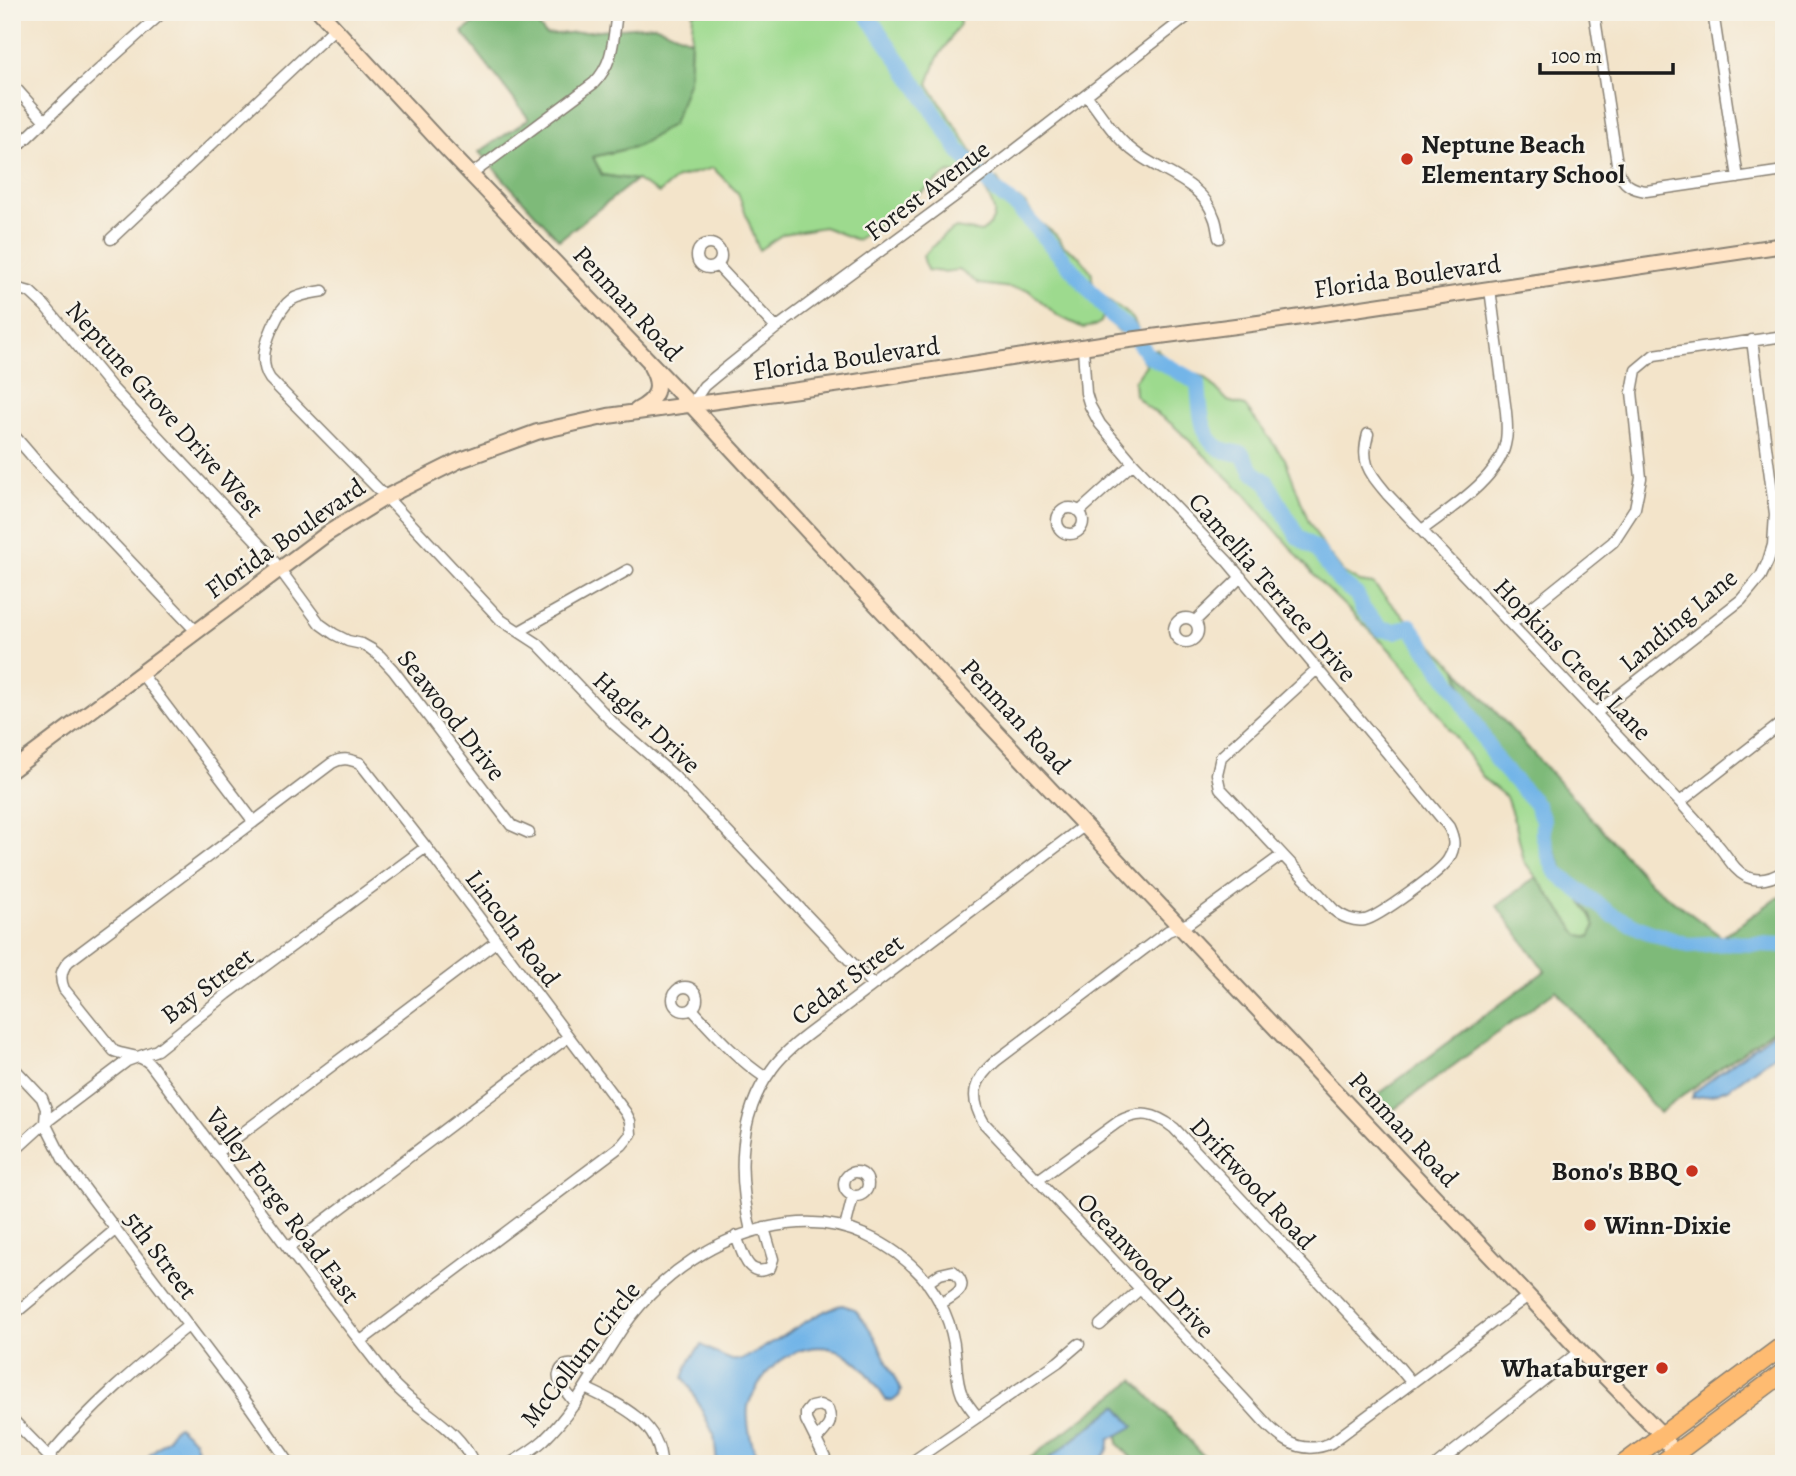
<svg xmlns="http://www.w3.org/2000/svg" width="1796" height="1476" viewBox="0 0 1796 1476" font-family="Alegreya,serif">
<style>
.green{fill:#9dda8e;stroke:#5c7b55;stroke-width:2}
.forest{fill:#7eba79;stroke:#4d6b4a;stroke-width:2}
.water{fill:#73b5e8;stroke:#486882;stroke-width:2}
.lines{fill:none;stroke-linecap:round;stroke-linejoin:round}
.river{stroke:#73b5e8;stroke-width:16}
.street-casing{stroke:#888073;stroke-width:13}
.secondary-casing{stroke:#888073;stroke-width:18}
.highway-casing{stroke:#888073;stroke-width:21}
.street{stroke:#fff;stroke-width:10}
.secondary{stroke:#ffe4c6;stroke-width:14}
.highway{stroke:#febb71;stroke-width:18}
.poi-dot{fill:#c8321e;stroke:#f7f3e8;stroke-width:2.5}
.labels{text-anchor:middle;stroke-width:5;stroke-linejoin:round;paint-order:stroke}
.poi-label{font-size:26px;font-weight:bold;fill:#1c1c1c;stroke:#f7f3e8;text-anchor:start}
.street-label{font-size:26px;fill:#1c1c1c;stroke:#f7f3e8}
</style>
<rect width="100%" height="100%" fill="#f7f3e8"/>
<filter id="ink" filterUnits="userSpaceOnUse"><feTurbulence type="fractalNoise" baseFrequency=".0143" numOctaves="2"/><feDisplacementMap in="SourceGraphic" scale="14" xChannelSelector="R" yChannelSelector="G"/><feConvolveMatrix kernelMatrix="1 2 1 2 8 2 1 2 1" color-interpolation-filters="sRGB"/></filter>
<filter id="wash" filterUnits="userSpaceOnUse"><feTurbulence type="fractalNoise" baseFrequency=".00686" numOctaves="4" result="noise"/><feDisplacementMap in="SourceGraphic" scale="28" xChannelSelector="R" yChannelSelector="G"/><feGaussianBlur stdDeviation="1.57" result="paint"/><feColorMatrix in="noise" values="0 0 0 0 0 0 0 0 0 0 0 0 0 0 0 0 0 1.4 0 .05"/><feComposite in="paint" operator="in"/></filter>
<g filter="url(#wash)">
<rect width="100%" height="100%" fill="#f3e4ca"/>
<path class="green" d="M693,12h265l2,12 -23,35 -9,25 50,77 -15,12 -14,-1 -92,68 -33,-13 -41,7 -24,16 -21,-57 -25,-25 -36,10 -18,15 -23,-13 -34,-5 -9,-18 45,-11 51,-66z
M997,179l11,17 11,3 8,7 10,14 19,15 8,11 16,11 12,16c-3,22 29,32 41,46 2,3 3,7 5,10l-18,3 -17,-16 -2,6 -7,4 -11,2 -25,-12 -30,-26 -49,-6 -20,-14 -17,2 -15,-2 -4,-14 20,-20 13,-8 25,4c21,-13 13,-26 3,-44z
M1157,349l9,11 22,12 17,5 23,24 17,5 40,53 24,63 16,27 18,23 17,10 13,2 24,26 60,59 6,20 40,74 28,30 12,17 4,21 20,49 24,36 4,11 -5,10 -11,-2 -55,-74 -8,-35 -10,-29 -21,-17 -72,-104 -25,-28 -70,-68 -73,-86 -72,-69 -27,-19 -11,-11 -1,-14 12,-16 -9,-14z"/>
<path class="forest" d="M491,12h37l18,23 108,-10 37,15 -2,40 -16,44 -35,22 -45,11 9,18 34,5 -77,60 -80,-88 50,-33 -67,-87z
M1457,669l194,215 71,53 55,-39 7,-2v126l-125,91 -103,-123 -167,123 -17,-14 173,-128 -48,-65 39,-29 43,58 11,2 5,-10 -4,-11 -24,-36 -20,-49 -4,-21 -12,-17 -28,-30 -40,-74z
M1134,1380l77,84h-74l-19,-20v-9l15,-9 -16,-20 -75,58h-20z"/>
<path class="water" d="M537,12h40l-2,4 -5,-2 -19,9 -8,-2z
M1784,1025v23l-55,40 -17,7 -20,3 2,-6z
M842,1305l13,4 10,13 10,15 26,54 -2,5 -6,5 -7,-1c-13,-19 -23,-37 -43,-47 -33,-16 -69,5 -86,34 -3,7 -8,13 -9,20 -2,19 4,38 11,57h-42l-3,-29 -24,-48 -7,-9c4,-13 9,-24 19,-33 9,5 20,12 30,15 18,4 81,-50 110,-55z
M1117,1406l17,20 -25,14c2,32 -46,24 -67,24z
M178,1426l16,14 4,12 -4,12h-50l7,-11 17,-14 4,-9z"/>
<g class="lines">
<path class="river" d="M865,12l56,80 38,59 36,39 22,17 48,54 47,55 17,13 19,26 50,28c2,21 1,55 23,66 6,3 14,4 21,5l11,18 14,10 31,55 18,12 24,33 17,13 6,14 18,20 15,2 14,-5 47,66 40,69 39,43 7,16v14l6,22 7,16 13,11 43,32 34,16 42,14 44,-2 52,2"/>
</g>
</g>
<g filter="url(#ink)">
<g class="lines">
<g class="street-casing">
<path id="street" d="M1594,12l24,158c5,14 13,19 28,21l138,-20
M1713,12l25,166
M12,84l33,37
M1087,96c14,18 27,40 45,54 27,23 70,30 82,67 3,6 3,14 5,21
M12,152l71,-68 80,-72
M472,174l122,-91c20,-20 19,-44 23,-71
M111,239l224,-211
M697 256a12 12 0 1 1 24 0a12 12 0 1 1-24 0Z
M717,265l59,63
M12,291l11,-1 7,2 15,14 68,83 154,163 53,72 14,10 14,7 14,3 9,5 9,7 13,14 118,155 18,8
M323,291c-11,2 -23,3 -32,9 -13,9 -27,43 -27,59 0,8 2,14 6,20l116,118 115,123 37,24 77,81 58,50 200,210
M1083,348l3,45 4,13 10,18 33,39 95,99 221,265c5,11 7,20 0,31 -6,13 -71,59 -84,62 -11,2 -23,-3 -31,-10l-114,-122 -3,-14 4,-17 96,-88
M691,405l13,-19 12,-10 60,-48 194,-143 223,-173
M12,433l37,43 147,155
M1368,434c-8,29 1,38 19,60l293,308c14,16 28,31 41,47 8,10 14,22 26,28 13,6 26,1 37,-6
M1057 521a13 13 0 1 1 26 0a13 13 0 1 1-26 0Z
M1079,512l54,-49
M1422,530c27,-21 75,-50 83,-85 3,-11 2,-21 1,-33l-16,-123
M1174 630a12 12 0 1 1 24 0a12 12 0 1 1-24 0Z
M1195,621l46,-44
M1511,624l102,-82 22,-34 6,-30 -9,-86 4,-22 18,-15 130,-19
M520,631l108,-61
M141,673l113,149
M1596,713l145,-113 20,-24 7,-15 5,-16 2,-31 -23,-174
M1680,802l104,-81
M1282,855l-93,68 -21,8 -171,129c-23,19 -29,36 -13,63l258,274c25,26 48,64 89,46l197,-147
M673 999a12 12 0 1 1 24 0a12 12 0 1 1-24 0Z
M692,1009c23,25 45,50 74,69
M12,1066l30,32 4,11 -1,14 19,38 186,246 40,57
M12,1153l33,-30 82,-62 30,-11 70,-56 199,-147
M216,1153l281,-212
M844 1184a12 12 0 1 1 24 0a12 12 0 1 1-24 0Z
M1038,1180l80,-58c22,-12 37,-9 56,6l224,238 14,17
M845,1228l8,-32
M751,1231c-13,-54 -14,-115 21,-162 9,-13 22,-24 35,-34l278,-210
M736,1236c7,17 11,43 34,32l3,-9 -9,-31
M288,1248l280,-211
M927,1283l13,-9 13,-3c19,17 2,24 -13,33
M12,1316l103,-86
M1100,1325l40,-36
M361,1341l261,-196 9,-11 -1,-13 -4,-8 -200,-266 -66,-84c-11,-4 -18,-6 -28,0l-263,198c-8,8 -10,17 -5,28l50,62c12,5 29,4 37,14l137,183 102,132c26,31 68,45 84,84
M585,1388c32,15 76,34 76,76
M575,1404c-4,-7 -10,-13 -14,-19 -2,-4 -3,-8 -2,-11 5,-18 26,-5 35,0
M12,1419l44,45
M816,1440c10,-12 18,-15 12,-31l-8,-4 -9,2 -5,6v7l22,44
M49,1456c41,-49 89,-90 139,-130
M509,1464c12,-7 25,-15 35,-24 30,-29 48,-65 70,-99 40,-65 109,-113 185,-118 47,-3 92,19 123,53 18,21 31,50 33,77 2,14 1,28 7,42 4,7 10,15 15,21
M909,1464l149,-102 21,-18
M1438,1464l142,-113"/>
</g>
<g class="secondary-casing">
<path id="secondary" d="M320,12l118,128 253,265 161,174 728,772 82,84 20,29
M637,410c21,-11 25,-23 14,-43
M12,770l316,-237 58,-36 72,-36 79,-29 71,-16 241,-33 265,-41 167,-22 503,-75"/>
</g>
<g class="highway-casing">
<path id="highway" d="M1624,1464l160,-119
M1661,1464l123,-92"/>
</g>
<use href="#street" class="street"/>
<use href="#secondary" class="secondary"/>
<use href="#highway" class="highway"/>
</g>
</g>
<g class="poi-dot">
<circle cx="1407" cy="159" r="7"/>
<circle cx="1692" cy="1171" r="7"/>
<circle cx="1590" cy="1225" r="7"/>
<circle cx="1662" cy="1368" r="7"/>
</g>
<g class="labels">
<g class="poi-label">
<text x="1421" y="153">Neptune Beach<tspan x="1421" dy="30">Elementary School</tspan></text>
<text x="1678" y="1180" text-anchor="end">Bono's BBQ</text>
<text x="1604" y="1234">Winn-Dixie</text>
<text x="1648" y="1377" text-anchor="end">Whataburger</text>
</g>
<g class="street-label">
<text transform="translate(927 190) rotate(-37)" y="9">Forest Avenue</text>
<text transform="translate(1407 276) rotate(-8)" y="9">Florida Boulevard</text>
<text transform="translate(628 303) rotate(47)" y="9">Penman Road</text>
<text transform="translate(846 358) rotate(-8)" y="9">Florida Boulevard</text>
<text transform="translate(165 409) rotate(48)" y="9">Neptune Grove Drive West</text>
<text transform="translate(285 538) rotate(-35)" y="9">Florida Boulevard</text>
<text transform="translate(1273 587) rotate(49)" y="9">Camellia Terrace Drive</text>
<text transform="translate(1678 620) rotate(-40)" y="9">Landing Lane</text>
<text transform="translate(1573 659) rotate(46)" y="9">Hopkins Creek Lane</text>
<text transform="translate(452 715) rotate(52)" y="9">Seawood Drive</text>
<text transform="translate(1016 716) rotate(47)" y="9">Penman Road</text>
<text transform="translate(647 722) rotate(43)" y="9">Hagler Drive</text>
<text transform="translate(513 928) rotate(53)" y="9">Lincoln Road</text>
<text transform="translate(847 979) rotate(-37)" y="9">Cedar Street</text>
<text transform="translate(207 985) rotate(-37)" y="9">Bay Street</text>
<text transform="translate(1404 1129) rotate(47)" y="9">Penman Road</text>
<text transform="translate(1253 1183) rotate(47)" y="9">Driftwood Road</text>
<text transform="translate(283 1205) rotate(53)" y="9">Valley Forge Road East</text>
<text transform="translate(161 1255) rotate(53)" y="9">5th Street</text>
<text transform="translate(1146 1265) rotate(47)" y="9">Oceanwood Drive</text>
<text transform="translate(580 1354) rotate(-52)" y="9">McCollum Circle</text>
</g>
</g>
<rect width="1796" height="1476" fill="none" stroke="#f7f3e8" stroke-width="42"/>
<path d="M1540 63v10h133v-10" fill="none" stroke="#1c1c1c" stroke-width="3.5"/>
<text x="1551" y="63" font-size="21" fill="#1c1c1c" stroke="#f7f3e8" stroke-width="5" paint-order="stroke">100 m</text>
</svg>
